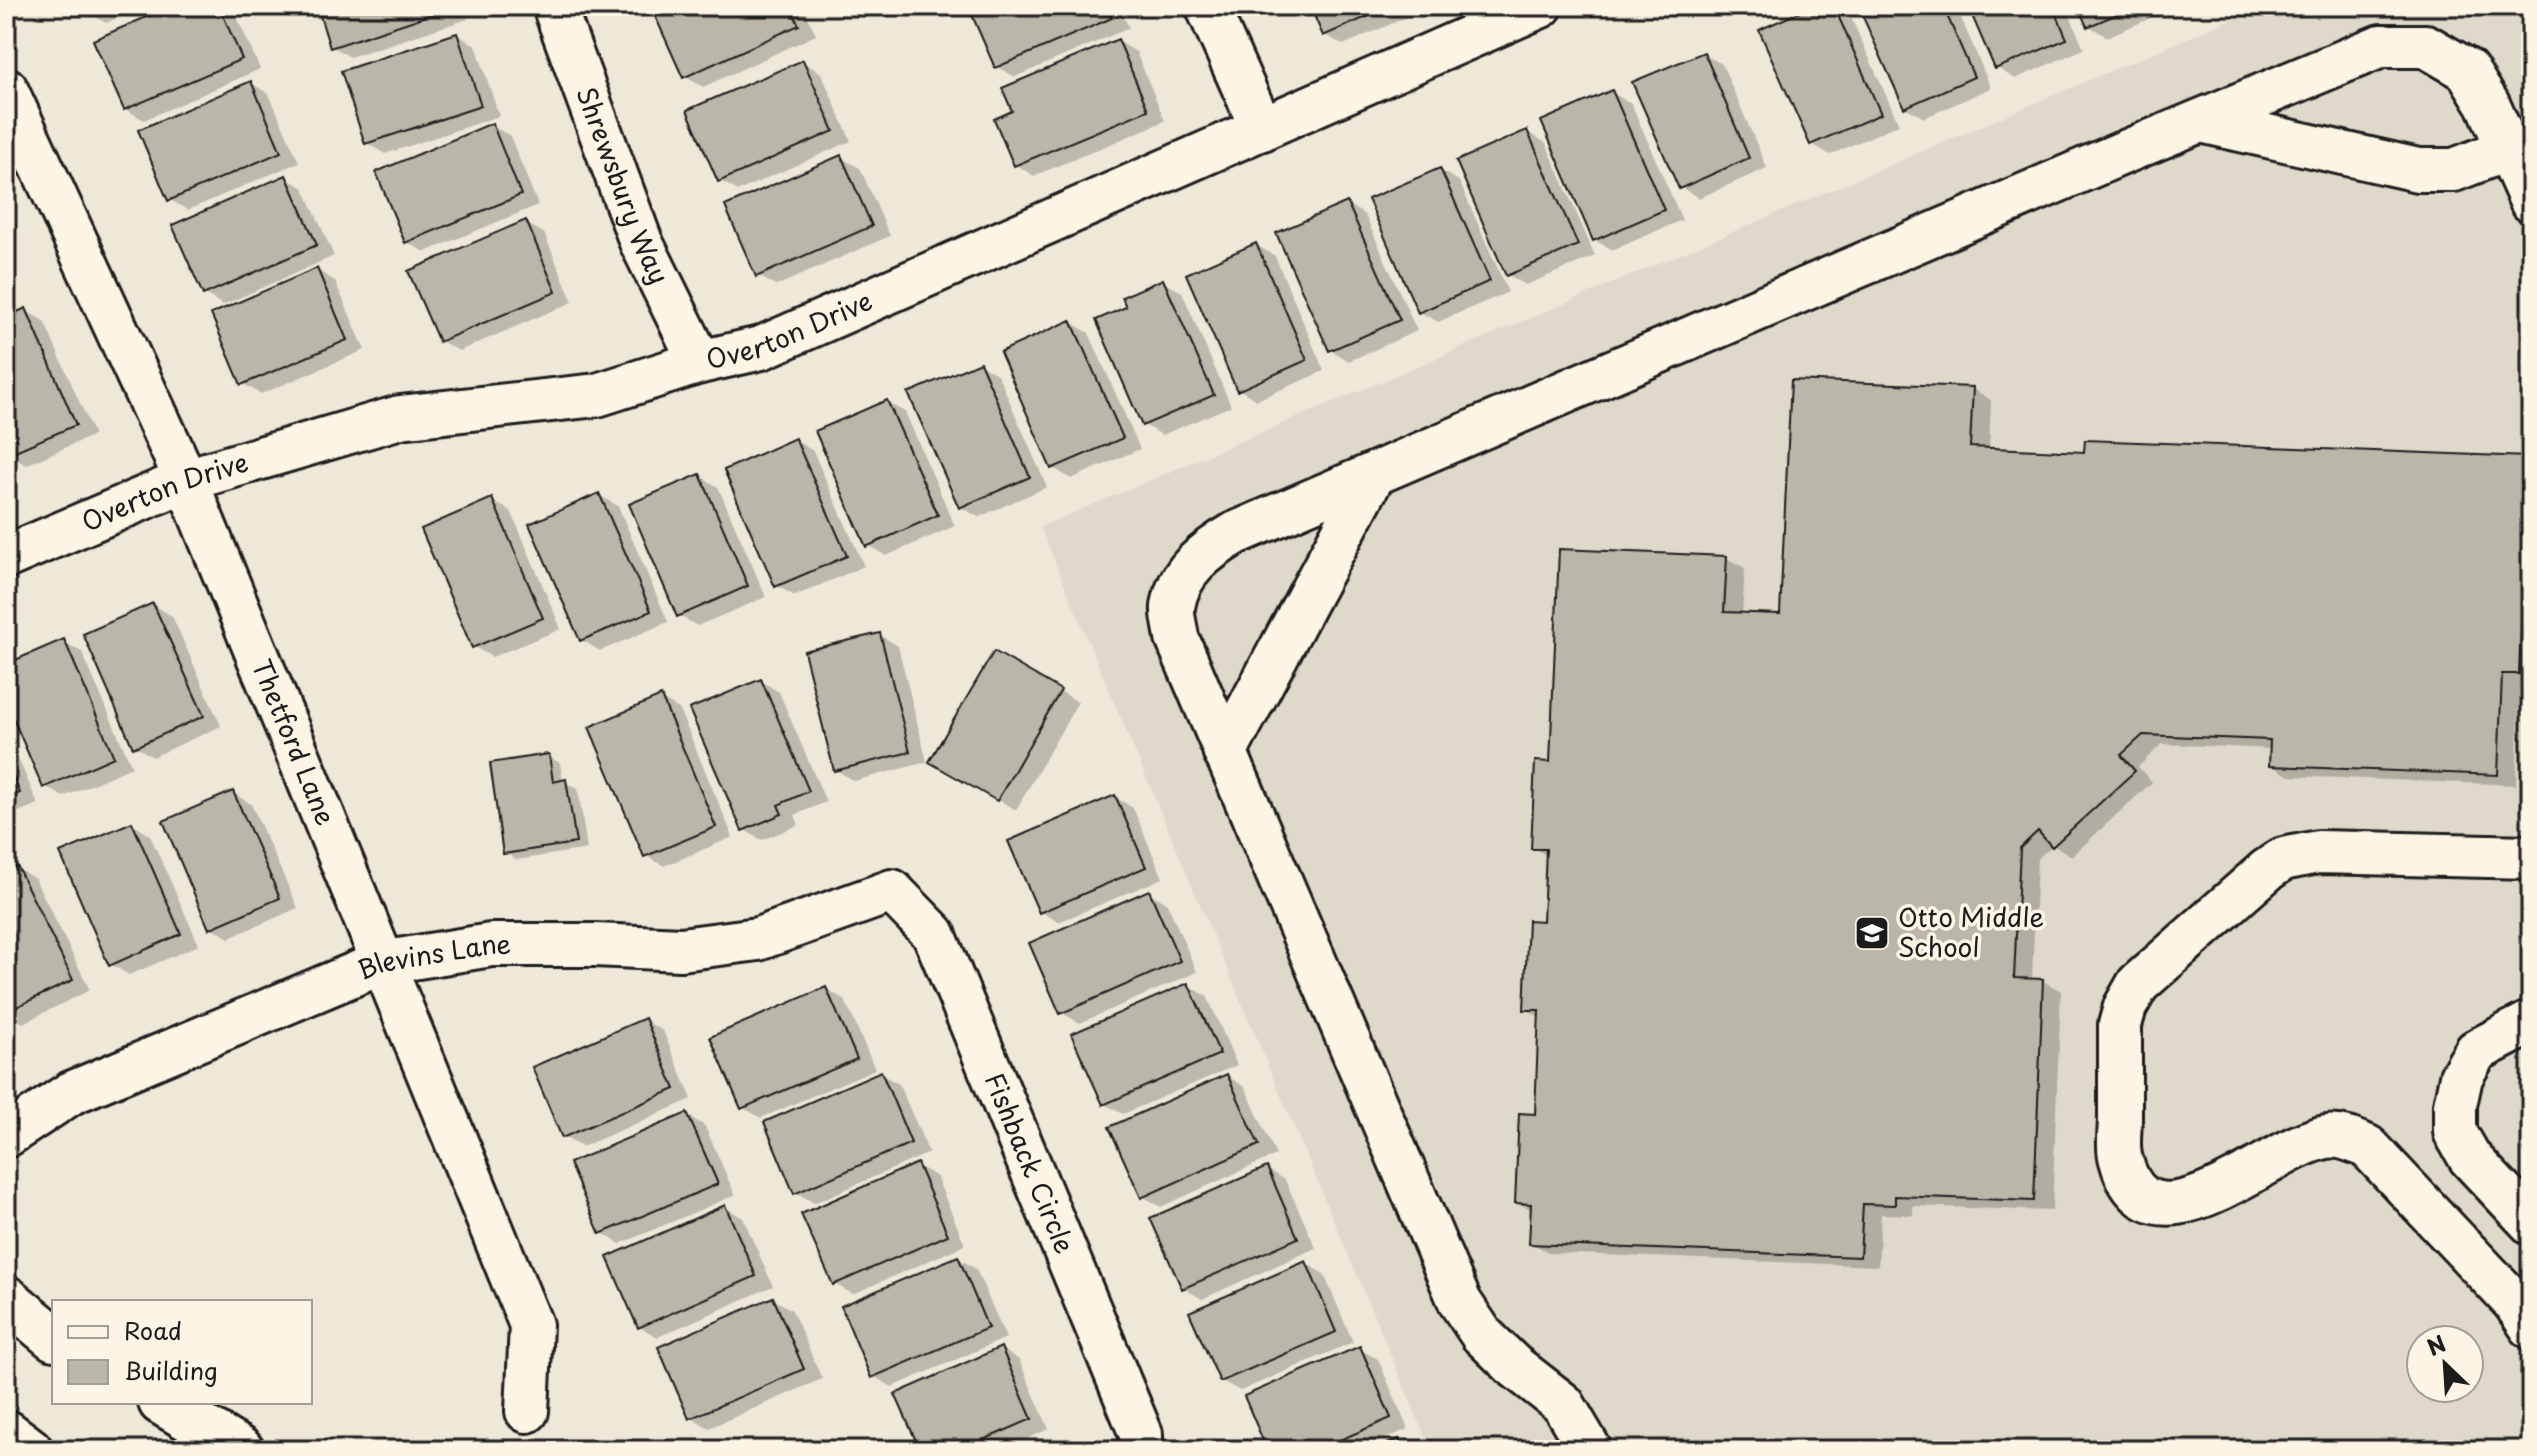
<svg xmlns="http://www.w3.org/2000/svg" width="2537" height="1456" viewBox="0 0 2537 1456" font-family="'Playpen Sans',sans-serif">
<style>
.built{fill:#ded9cb;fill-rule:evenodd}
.shadow{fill:#0003}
.building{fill:#bab6aa;stroke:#1c1c1c;stroke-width:2}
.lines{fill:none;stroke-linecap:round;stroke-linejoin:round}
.minor-casing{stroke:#1c1c1c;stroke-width:48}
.major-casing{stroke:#1c1c1c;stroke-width:50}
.minor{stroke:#fcf5e5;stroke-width:42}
.major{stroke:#fcf5e5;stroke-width:44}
.labels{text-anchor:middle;stroke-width:7;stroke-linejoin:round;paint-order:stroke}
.street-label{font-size:26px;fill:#1c1c1c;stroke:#fcf5e5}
.poi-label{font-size:26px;fill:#1c1c1c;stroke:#fcf5e5;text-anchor:start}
</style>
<rect width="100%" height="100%" fill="#eee8d9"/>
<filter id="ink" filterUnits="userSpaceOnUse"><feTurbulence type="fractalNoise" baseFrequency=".0125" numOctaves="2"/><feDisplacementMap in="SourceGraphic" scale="16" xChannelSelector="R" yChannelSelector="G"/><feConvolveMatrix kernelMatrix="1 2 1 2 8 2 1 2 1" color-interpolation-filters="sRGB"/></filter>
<g filter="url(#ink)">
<path class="built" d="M2263,6h268v1435l-85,9h-1015l-391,-923zM2421,1340h48v48h-48z"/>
<path class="shadow" d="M84,6h61l-39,17 -19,-11z
M177,6h55l28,63 -116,51 -19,-11z
M319,6h145l4,13 -118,38 -18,-11z
M657,6h146l13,29 -113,52 -19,-11 -30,-68z
M970,6h149l10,22 -114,49 -18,-10z
M1312,6h120l-89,39 -18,-10z
M1818,6h21l9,5 51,113 -69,31 -18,-11z
M1860,6h96l35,82 -67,30 -19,-11z
M1970,6h96l18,43 -69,30 -18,-11z
M2080,6h96v1l-69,30 -18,-11z
M457,35l19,10 23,71 -114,38 -18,-11z
M1118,41l18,11 29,69 -131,55 -18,-11 -1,-53z
M1703,54l19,10 45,104 -68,30 -19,-11z
M803,62l18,11 30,68 -113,50 -19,-11z
M251,83l18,11 30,68 -111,48 -18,-10z
M1612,93l19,10 51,117 -69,30 -19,-10z
M492,126l18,10 28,69 -113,47 -19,-10z
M1527,132l19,11 49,113 -69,29 -18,-10z
M841,158l19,10 30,68 -114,50 -19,-11z
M1440,170l19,11 49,111 -70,30 -18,-10z
M286,178l18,10 30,68 -111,49 -18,-11z
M1347,204l18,11 52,116 -68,30 -18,-11z
M526,223l18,10 29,69 -114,49 -18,-10z
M1256,245l19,11 49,115 -67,29 -19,-11z
M317,270l18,11 30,69 -104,44 -18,-10z
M1163,282l19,10 49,114 -69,29 -18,-10 -15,-117z
M26,311l18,10 50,114 -68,30 -18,-11 -2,-4v-131z
M1071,322l18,11 51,116 -69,30 -18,-11z
M980,364l18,11 49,112 -68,30 -19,-10z
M1973,389l18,11 -2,50 97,4 445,7v222h-11l-4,102 -227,-9 -18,-11v-16l-109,-5 -24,23 14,15 -80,74 -19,-11 -16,14 -5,121 11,1 18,10 -9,220 -139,-5v9l-32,-1 -3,52 -328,-13 -19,-10 2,-32 -16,-9 20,-86 4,-98 -15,-9 19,-86 3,-67 -15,-8 19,-84 174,-206 19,10 -3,47 40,1z
M886,402l19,10 50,114 -69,30 -18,-11z
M795,440l18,11 51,115 -69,30 -18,-10z
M700,476l18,11 48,110 -69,29 -18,-11z
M599,495l19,11 50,116 -68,29 -18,-11z
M492,501l19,10 50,118 -69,28 -19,-11z
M153,605l19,11 49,110 -68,31 -18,-11z
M880,635l18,11 29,116 -73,19 -18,-11z
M64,642l18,10 50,115 -69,30 -18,-11 -39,-89v-31z
M995,653l83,49 -62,108 -84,-48z
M761,681l18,11 47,110 -31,13 4,10 -37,15 -18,-10z
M660,698l19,11 54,128 -69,29 -18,-10z
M6,731l32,73 -32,13z
M548,756l12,7 3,19 15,6 9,61 -70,11 -12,-7z
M233,793l18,11 47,104 -69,30 -18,-11z
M1115,797l18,11 30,70 -104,44 -18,-10z
M132,824l18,11 49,110 -70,30 -18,-11z
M17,868l18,11 55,111 -67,33 -17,-10v-140z
M1148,892l19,11 30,69 -117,51 -18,-10z
M1188,985l19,11 30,69 -114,49 -19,-10z
M826,989l19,11 30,69 -114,49 -19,-11z
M644,1020l19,11 29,68 -110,48 -18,-11z
M880,1074l19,10 30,69 -115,50 -18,-11z
M1227,1076l18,11 31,68 -115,52 -19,-11z
M687,1115l18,11 30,69 -115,49 -18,-11z
M917,1166l19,10 29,69 -112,49 -19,-10z
M1267,1169l18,11 31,68 -114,51 -19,-11z
M725,1207l18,11 30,68 -115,51 -19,-10z
M958,1258l18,11 30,69 -114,49 -19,-11z
M1305,1263l19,11 29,68 -113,49 -18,-10z
M773,1299l19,11 30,69 -113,49 -19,-11z
M1001,1349l18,11 30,69 -48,21h-79z
M1359,1349l19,10 30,70 -49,21h-90z
M1399,1441l15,9h-36z
M667,1447l21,3h-21z"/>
<path class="building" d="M172,6h47l23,53 -118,51 -31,-70z
M317,6h133l1,2 -121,40z
M790,6l9,19 -116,53 -32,-71z
M968,6h139l5,12 -117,50z
M1310,6h82l-69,30z
M1813,6h21l47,108 -71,31 -51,-115z
M1858,6h85l31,71 -70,31z
M1968,6h85l14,33 -72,30z
M2078,6h58l-49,21z
M457,33l24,73 -116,38 -24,-73z
M1118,39l30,71 -134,56 -20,-47 18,-8 -10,-23z
M1704,52l45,106 -70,31 -47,-107z
M803,60l31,71 -116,51 -31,-72z
M251,81l30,71 -113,49 -30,-71z
M1612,90l52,120 -71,31 -52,-120z
M492,123l29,72 -116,48 -29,-71z
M1527,130l51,115 -72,31 -50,-115z
M841,155l31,71 -116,51 -31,-71z
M1440,168l50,113 -72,32 -50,-114z
M286,175l31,70 -114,50 -31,-70z
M1347,202l53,118 -71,31 -53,-118z
M526,220l30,72 -117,50 -31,-71z
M1256,243l51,117 -70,31 -51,-117z
M317,268l30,72 -106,45 -30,-71z
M1163,279l51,116 -72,31 -46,-106 30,-13 -4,-10z
M26,308l50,117 -70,30v-138z
M1071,320l52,118 -72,31 -51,-117z
M980,362l50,115 -71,31 -51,-115z
M1791,380l182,7 -3,60 114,5 1,-12 444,17 -10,217h-17l-4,101 -229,-9 1,-26 -127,-5 -22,20 14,16 -83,76 -14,-16 -18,17 -6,130 29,1 -9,222 -139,-5v9l-32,-1 -3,53 -331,-13 2,-40 -16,-1 4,-90 16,1 4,-104h-15l4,-90 15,1 3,-72h-15l4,-88 15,1 9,-213 168,7 -3,56 56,2z
M887,400l51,115 -72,32 -51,-116z
M795,438l52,118 -72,31 -51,-117z
M700,474l48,112 -71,31 -48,-113z
M599,493l52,118 -71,30 -51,-117z
M492,498l51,120 -71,30 -51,-119z
M153,603l51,113 -71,32 -50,-114z
M880,633l30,119 -76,19 -30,-120z
M64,639l50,118 -71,31 -37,-86v-38z
M994,651l67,39 -64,111 -68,-39z
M761,679l48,112 -31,14 4,9 -40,17 -53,-122z
M661,696l55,131 -72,30 -55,-130z
M549,754l4,28 13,-3 10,64 -73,11 -13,-91z
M6,760l14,33 -14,6z
M233,791l47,107 -71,31 -46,-108z
M1115,795l31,72 -107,46 -31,-72z
M132,822l49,112 -72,32 -49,-113z
M17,866l56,114 -67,32v-141z
M1149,890l31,71 -120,53 -31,-71z
M1188,983l32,71 -117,51 -32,-71z
M826,987l31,72 -116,50 -31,-72z
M645,1018l30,71 -113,49 -30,-71z
M881,1071l30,72 -117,51 -30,-72z
M1227,1074l32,71 -118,53 -32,-71z
M687,1113l31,71 -118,50 -31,-71z
M917,1163l31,72 -115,50 -32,-71z
M1267,1167l31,71 -116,51 -32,-71z
M725,1205l31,71 -118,52 -31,-71z
M958,1256l30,72 -117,50 -30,-72z
M1306,1261l30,71 -116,50 -31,-70z
M773,1297l31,72 -115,50 -31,-72z
M1360,1346l31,72 -74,32h-50l-23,-54z
M1001,1347l31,72 -72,31h-40l-25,-56z
M1399,1439l5,11h-31z"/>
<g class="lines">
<g class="minor-casing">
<g id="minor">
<path id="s1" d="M554,6l87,236 59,120"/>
<path d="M1207,6l55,123"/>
<path id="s2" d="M6,89l180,391 345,845 -4,86"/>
<path d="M2201,121l217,49h36l54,-21"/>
<path id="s3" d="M6,557l180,-77 214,-63 197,-22 103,-33 61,-14 780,-342"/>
<path d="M1225,753l149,-279"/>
<path d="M2531,857l-213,-5 -35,7 -16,11 -129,114 -13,23 -5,18c0,31 0,62 0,92 0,13 -3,30 1,43 28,107 149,-15 206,-23 14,-2 27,4 41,10l146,155 17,25"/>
<path d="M2531,1022l-55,29 -15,26 -6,28v27l15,26 61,65"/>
<path id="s4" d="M6,1136l65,-43 310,-130 110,-18h104l86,4 77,-10 134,-48 42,43 207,500v16"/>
<path d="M1590,1450l-27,-46 -50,-39 -31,-30 -22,-33 -283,-664c-1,-10 -5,-22 -4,-31 5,-36 34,-57 63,-74l884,-379 261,-108h45l41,24 21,34 43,97"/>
</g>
</g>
<g class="major-casing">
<path id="major" d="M6,1298l48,40
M161,1402l80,48
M6,1432l24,18"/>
</g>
<use href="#minor" class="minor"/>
<use href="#major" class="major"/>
</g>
</g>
<defs>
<g id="school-square" transform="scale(1.8)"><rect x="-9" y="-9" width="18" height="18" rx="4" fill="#1c1c1c" stroke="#fcf5e5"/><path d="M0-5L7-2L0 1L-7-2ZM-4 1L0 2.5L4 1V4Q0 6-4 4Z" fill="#fff"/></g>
</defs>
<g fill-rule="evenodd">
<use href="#school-square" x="1872" y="933"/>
</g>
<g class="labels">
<g class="street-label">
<text dy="9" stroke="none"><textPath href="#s1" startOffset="192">Shrewsbury Way</textPath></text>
<text dy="9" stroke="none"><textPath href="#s3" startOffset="820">Overton Drive</textPath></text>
<text dy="9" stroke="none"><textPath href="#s3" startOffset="172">Overton Drive</textPath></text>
<text dy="9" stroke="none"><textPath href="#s2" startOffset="714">Thetford Lane</textPath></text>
<text dy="9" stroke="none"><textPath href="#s4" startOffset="468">Blevins Lane</textPath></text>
<text dy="9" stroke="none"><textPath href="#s4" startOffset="1244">Fishback Circle</textPath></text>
</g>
<g class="poi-label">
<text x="1898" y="927">Otto Middle<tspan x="1898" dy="30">School</tspan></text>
</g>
</g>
<rect width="2537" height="1456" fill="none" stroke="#fcf5e5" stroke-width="32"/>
<rect x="16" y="16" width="2505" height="1424" fill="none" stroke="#1c1c1c" stroke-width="3" filter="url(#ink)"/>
<rect x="52" y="1300" width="260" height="104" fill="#fcf5e5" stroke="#a29e95" stroke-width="2"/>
<rect x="68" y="1326" width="40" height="12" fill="#fcf5e5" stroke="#a29e95" stroke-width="2"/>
<text x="124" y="1340" font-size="24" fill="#1c1c1c">Road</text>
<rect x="68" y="1360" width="40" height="24" fill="#bab6aa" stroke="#a29e95" stroke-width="2"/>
<text x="124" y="1380" font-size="24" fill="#1c1c1c">Building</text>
<g transform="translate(2445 1364) rotate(335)"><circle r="38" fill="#fcf5e5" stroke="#a29e95" stroke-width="2"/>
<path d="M0-6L14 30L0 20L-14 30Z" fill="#1c1c1c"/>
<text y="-12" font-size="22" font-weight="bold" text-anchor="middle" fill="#1c1c1c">N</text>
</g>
</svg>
